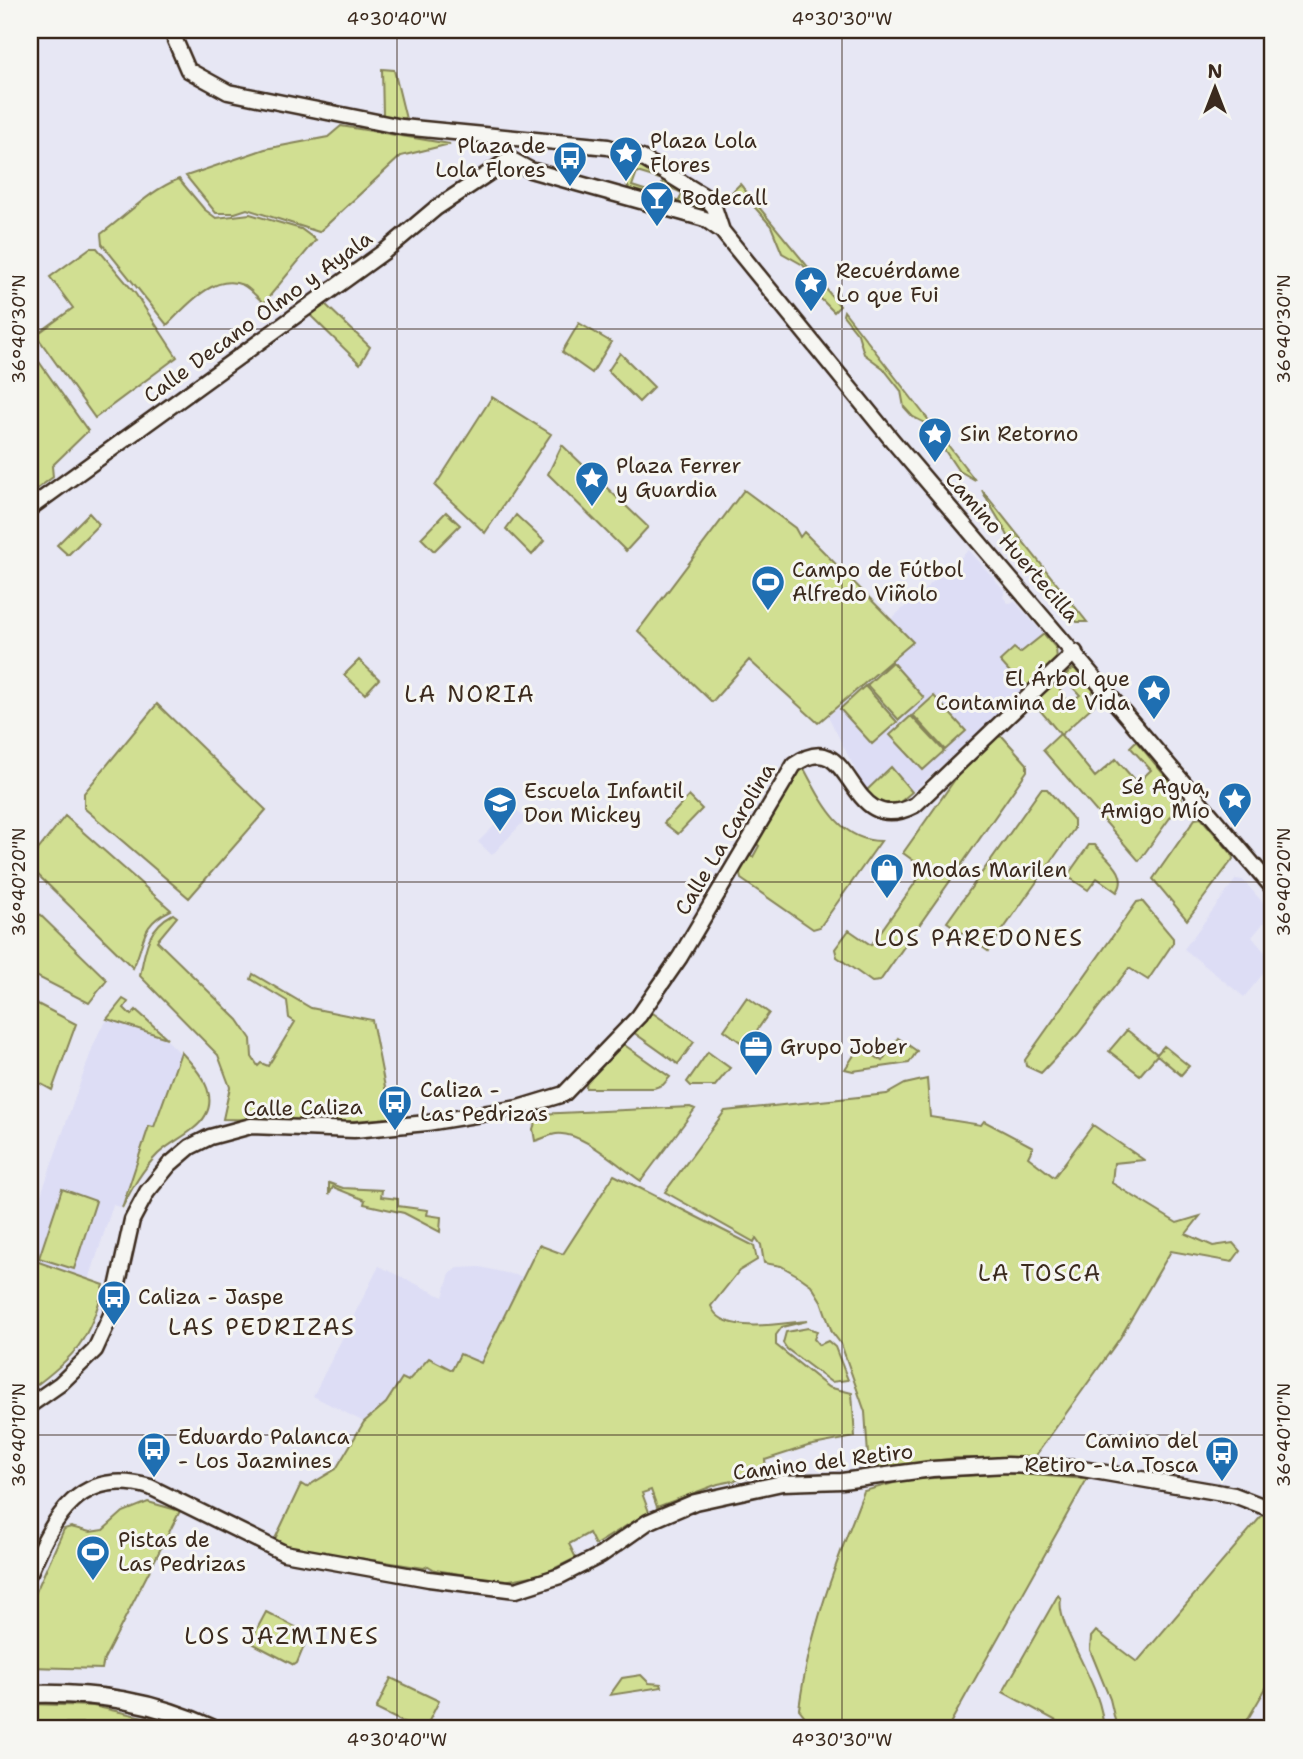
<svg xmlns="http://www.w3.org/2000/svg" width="1303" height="1759" viewBox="0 0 1303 1759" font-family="'Shantell Sans',sans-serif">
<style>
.built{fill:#ddddf5}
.green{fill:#d1df92;stroke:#868458;stroke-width:2;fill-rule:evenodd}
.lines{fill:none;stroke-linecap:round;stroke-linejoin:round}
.tertiary-casing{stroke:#3b2a1e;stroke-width:19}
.secondary-casing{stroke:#3b2a1e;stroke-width:21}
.tertiary{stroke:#f6f6f2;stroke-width:14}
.secondary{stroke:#f6f6f2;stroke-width:16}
.ticks{fill:none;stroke:#3b2a1e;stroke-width:2;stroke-opacity:0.45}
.labels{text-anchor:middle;stroke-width:6;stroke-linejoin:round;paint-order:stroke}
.poi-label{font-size:21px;fill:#3b2a1e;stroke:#f6f6f2;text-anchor:start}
.street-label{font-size:21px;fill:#3b2a1e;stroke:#f6f6f2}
.neighbourhood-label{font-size:23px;letter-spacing:2px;fill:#3b2a1e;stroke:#f6f6f2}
.neatline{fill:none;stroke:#3b2a1e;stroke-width:2.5}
.ticks-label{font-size:18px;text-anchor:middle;fill:#3b2a1e}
</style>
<rect width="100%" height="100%" fill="#e7e7f4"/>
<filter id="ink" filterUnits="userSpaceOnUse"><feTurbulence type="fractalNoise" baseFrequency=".0143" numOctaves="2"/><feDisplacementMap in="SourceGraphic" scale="14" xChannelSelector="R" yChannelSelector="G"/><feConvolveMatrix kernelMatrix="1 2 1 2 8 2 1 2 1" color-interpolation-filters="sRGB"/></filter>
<g filter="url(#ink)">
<path class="built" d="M969,550l36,41 -2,6 5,6 7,-1 41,46 1,12 -152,139 -39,-8 -38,-75 85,-74 -22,-23z
M513,807l13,12 -34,36 -14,-13z
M1236,879l7,1 29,33 -20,24 21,25 -29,35 -60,-48z
M123,999l5,3 -4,6 7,7 5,-5 67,65 6,15v14l-8,18 -32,23 -21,21 -26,42 -9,-3 -24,75 -59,-21v-33l62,-177 8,-19z
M379,1266l64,31 7,-24 8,-5 22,-1 44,10 -43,87 -29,6 -23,-12 -22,23 -5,-2 -16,24 -22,19 -51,-26z"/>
<path class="green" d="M382,69l12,1 12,49 -23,-3z
M341,126l109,18 -49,12 -82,76 -72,-23 -12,4h-19l-30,-37 79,-27 63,-12z
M643,165l48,33 3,-2 18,19 -81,-23 -4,-7v-11l7,-7zM637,172l26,8 -1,4 20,9 -3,8 -47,-15z
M179,179l25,30 12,9 34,-4 51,15 15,11 -52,63c-7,-5 -13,-14 -21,-18 -30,-13 -58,23 -76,40l-65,-81 -1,-10c26,-19 49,-44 78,-55z
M740,184l100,122 -6,6 -13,-13 -5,-19 -13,-15 -21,-12 -11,-27 -26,-30 -15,5 -3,-4z
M90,248h7l38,45 42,64 -82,61 -59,-83 37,-27 -23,-31z
M323,302l47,45 -10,17 -52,-51z
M844,311l131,169 -17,-10 -31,-46 -14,-7 -9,-10 -3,-16 -18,-23 -19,-14 -6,-20 -15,-19z
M579,323l32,19 -19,31 -30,-21z
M30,349l58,82 -36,35 1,11 -23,17z
M620,353l34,34 -15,15 -31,-31z
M492,397l59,37 -66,99 -50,-47z
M562,445l86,82 -22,24 -78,-77z
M744,490l51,38 5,9 4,-5 109,110 -95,81 -69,-63 -37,42 -74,-71z
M982,490l105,132h-10l-61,-67c-7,-24 -23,-42 -34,-65z
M446,512l14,13 -26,26 -13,-13z
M89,513l10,11 -31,31 -11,-10z
M516,515l28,26 -12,14 -26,-26z
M1044,634l12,14 1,12 -32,29 -25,-28 14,-13 6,5z
M359,660l20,19 -14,15 -21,-19z
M892,662l32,36 -25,22 -32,-35z
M1074,668l20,23 -7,6 7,8 -33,30 34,42 21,-18 21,24 14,-13 -21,-23 6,-6 45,54 1,6 -43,60 -96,-111 17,-16 -27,-32 23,-19 13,21 11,-9 -17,-18z
M865,686l32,36 -25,22 -32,-35z
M934,696l32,35 -21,19 -32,-35z
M157,704l109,106 -77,88 -105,-90v-15z
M911,716l33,35 -21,19 -33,-35z
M996,736l7,1 24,27v7l-147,210 -8,1 -35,-25 -2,-8 14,-19 22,15 54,-76 -22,-16 65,-92z
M802,765c19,34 36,76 79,76l-61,86 -7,2 -72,-50 -2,-8 10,-16 4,2 6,-11 -3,-3z
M891,767l21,25 -13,11h-20l-13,-12z
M1041,789h6l27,31v9l-86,122 -41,-29z
M689,796l13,13 -24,25 -14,-11z
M65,816l106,94c-32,15 -25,31 -38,58l-103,-101v-7z
M1201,818l31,36 1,5 -46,61 -34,-41 42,-60z
M1089,845h6c12,14 35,29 22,47l-20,-14 -9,12 -21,-14z
M1142,901l31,37v5l-25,37 -19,-12 -51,66 -37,39 -15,-7 -1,-6 112,-158z
M30,905l77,75 -18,23 -59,-30z
M173,914l4,3 -20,24 81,79 13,19 1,18 6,9 3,-3 7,3 27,-44 -6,-4 -2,-17 -36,-22 2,-5 58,34 61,12 19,98 -48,4 -120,-3 7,-32 -12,-32 -78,-79c5,-27 8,-49 33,-62z
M747,997l22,16 -23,33 -22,-16z
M123,999l5,3 -4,6 7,7 5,-5 31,28 -60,-19z
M30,1000l46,24 -24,66 -22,-12z
M650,1011l44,31 -16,22 -45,-32z
M1127,1030l30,24 7,-8 25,20 -8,9 -24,-20 -17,20 -31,-24z
M898,1038l19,13 -8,12 -56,8 -8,-2 15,-23 22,15z
M623,1044l47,33 -7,8 -9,3h-68l1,-10z
M181,1052c20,21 46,51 12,77 -11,9 -24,15 -35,25 -16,16 -26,34 -36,54l27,-82 5,1z
M708,1052l22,16 -15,18h-24l-4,-4z
M927,1079l3,38 51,8 3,-4 49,26 -5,10 26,20 39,-52 51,35 -30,3 -2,20 65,40 23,-7 -14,18 27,12 20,-3 7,8 -8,11 -61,-11 -51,87 -86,120h-78l-87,11 -4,-57 -24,-68 -9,-12 -11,-31 -10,-16 -14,-10 -16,-9 -17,-3 -3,-18 -5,-7 -2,4 -89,-50 60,-81 162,-17 18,-10z
M690,1107l5,2 -54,72c-20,-13 -60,-51 -85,-47 -7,1 -14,5 -21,7l-2,-12 5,-15z
M614,1175l140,71 3,14 -18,11 -28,35c11,30 70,17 96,15l-25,6 -6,8v10l52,42 24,6 3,44 -47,9 -43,14 2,14 -49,10 -61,23 -6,-17 -9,3 7,19 -54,33 -6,-12 -20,11 7,14 -33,16 -39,7 -69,-11 -7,-4 -4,2 -124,-19 -26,-8 27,-57 5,3 30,-18 28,-47 22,-19 16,-25 6,3 21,-23 23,12 8,-16 21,9 58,-118 24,9z
M329,1183l14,5 39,2 -1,7 17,2v7l30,4 -1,5 14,2 -1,15 -36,-19 -40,-9 1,-4 -32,-13 -4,8z
M62,1189l34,12 -22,68 -35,-11z
M30,1259l74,26c-14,55 -29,72 -74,105z
M808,1328l9,3 -3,8 5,6 9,-4 7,6 13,33 -17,2 -44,-33 -4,-6 3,-11z
M1005,1473l82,6 -140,250h-132l-16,-20c10,-77 37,-146 65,-218l41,-11z
M148,1502l32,9 -76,148 -2,10 -72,-2v-62l34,-76 7,-2 19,5 13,-2 20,-18z
M1264,1513l9,5v158l-31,53h-125l-7,-30 -20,-49 1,-13 5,-6 41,31z
M1058,1595l3,4c-6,29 44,88 42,130h-32l-68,-37z
M266,1612l43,22 -12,29 -3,2 -44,-23z
M641,1675l8,8 12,1 1,3 -52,8 12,-17z
M391,1678l48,23 -14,28h-8l-41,-20z
M30,1704l63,2 104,23c-57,0 -111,-12 -167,-2z"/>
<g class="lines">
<g class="tertiary-casing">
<path id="tertiary" d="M175,30v10l13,30 40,22 174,35 206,20 34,11 62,38 10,11 8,24
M510,159l20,11 175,49 17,12 170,209 381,448
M30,508l355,-257 51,-43 74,-49
M30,1405l30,-21 35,-34 16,-35 21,-95 15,-28 22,-27 21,-18 20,-10 41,-11 103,4 73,-7 91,-15 46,-14 75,-78 41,-59 114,-192c62,-44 50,77 121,40l160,-153
M30,1572c24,-56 50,-105 120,-85l134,66 145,26 87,11 44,-14 41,-21 47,-33 47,-20 87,-19 60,-2 90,-12 75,-4 70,3 157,27 39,15"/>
</g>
<g class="secondary-casing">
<path id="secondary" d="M30,1694c65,-2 124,7 184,35"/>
</g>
<use href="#tertiary" class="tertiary"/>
<use href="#secondary" class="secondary"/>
</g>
</g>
<path class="ticks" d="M397,30v1699M842,30v1699M30,329h1243M30,882h1243M30,1435h1243"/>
<defs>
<g id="sight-pin" transform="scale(1.75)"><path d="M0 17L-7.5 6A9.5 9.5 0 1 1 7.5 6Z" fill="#1f6fb2" stroke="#f6f6f2"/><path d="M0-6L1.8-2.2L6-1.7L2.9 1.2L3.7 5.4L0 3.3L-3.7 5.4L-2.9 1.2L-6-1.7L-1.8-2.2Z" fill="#fff"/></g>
<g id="bus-pin" transform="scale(1.75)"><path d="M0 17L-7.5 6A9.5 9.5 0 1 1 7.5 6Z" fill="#1f6fb2" stroke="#f6f6f2"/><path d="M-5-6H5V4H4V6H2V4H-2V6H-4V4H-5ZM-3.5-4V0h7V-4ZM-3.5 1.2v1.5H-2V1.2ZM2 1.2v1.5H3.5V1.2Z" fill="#fff"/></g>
<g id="bar-pin" transform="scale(1.75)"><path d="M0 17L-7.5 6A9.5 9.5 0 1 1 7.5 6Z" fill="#1f6fb2" stroke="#f6f6f2"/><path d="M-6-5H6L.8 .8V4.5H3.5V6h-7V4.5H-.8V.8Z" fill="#fff"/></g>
<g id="stadium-pin" transform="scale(1.75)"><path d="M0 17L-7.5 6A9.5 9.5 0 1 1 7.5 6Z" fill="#1f6fb2" stroke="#f6f6f2"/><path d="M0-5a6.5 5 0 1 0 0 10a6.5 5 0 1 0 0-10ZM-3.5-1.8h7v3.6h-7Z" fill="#fff"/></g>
<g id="school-pin" transform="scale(1.75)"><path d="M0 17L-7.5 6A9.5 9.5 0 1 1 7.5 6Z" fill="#1f6fb2" stroke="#f6f6f2"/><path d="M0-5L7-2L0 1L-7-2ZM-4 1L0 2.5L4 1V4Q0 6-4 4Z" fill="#fff"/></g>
<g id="shop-pin" transform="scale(1.75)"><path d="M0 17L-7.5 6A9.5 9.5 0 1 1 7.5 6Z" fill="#1f6fb2" stroke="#f6f6f2"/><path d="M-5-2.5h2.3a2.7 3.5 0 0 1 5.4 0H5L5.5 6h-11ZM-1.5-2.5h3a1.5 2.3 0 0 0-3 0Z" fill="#fff"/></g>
<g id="office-pin" transform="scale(1.75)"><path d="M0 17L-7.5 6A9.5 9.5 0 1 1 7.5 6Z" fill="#1f6fb2" stroke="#f6f6f2"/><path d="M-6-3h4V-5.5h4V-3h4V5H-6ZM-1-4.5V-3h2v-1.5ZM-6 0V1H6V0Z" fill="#fff"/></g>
</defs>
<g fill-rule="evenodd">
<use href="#sight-pin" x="626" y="153"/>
<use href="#bus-pin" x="570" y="158"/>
<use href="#bar-pin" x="657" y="198"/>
<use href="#sight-pin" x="811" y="283"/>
<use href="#sight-pin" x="935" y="434"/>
<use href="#sight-pin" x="592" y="478"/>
<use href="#stadium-pin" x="768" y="582"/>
<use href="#sight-pin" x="1154" y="691"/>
<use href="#sight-pin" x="1235" y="799"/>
<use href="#school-pin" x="500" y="803"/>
<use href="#shop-pin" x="887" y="870"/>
<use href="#office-pin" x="756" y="1047"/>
<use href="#bus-pin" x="395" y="1102"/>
<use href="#bus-pin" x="114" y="1297"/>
<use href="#bus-pin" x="154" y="1449"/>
<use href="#bus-pin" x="1222" y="1453"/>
<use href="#stadium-pin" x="93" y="1552"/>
</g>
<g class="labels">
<g class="poi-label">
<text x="650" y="148">Plaza Lola<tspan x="650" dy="24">Flores</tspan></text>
<text x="546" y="153" text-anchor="end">Plaza de<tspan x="546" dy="24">Lola Flores</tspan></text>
<text x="682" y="205">Bodecall</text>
<text x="836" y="278">Recuérdame<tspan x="836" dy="24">Lo que Fui</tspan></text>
<text x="960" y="441">Sin Retorno</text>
<text x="616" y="473">Plaza Ferrer<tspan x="616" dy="24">y Guardia</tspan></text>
<text x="792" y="577">Campo de Fútbol<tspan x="792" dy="24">Alfredo Viñolo</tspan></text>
<text x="1130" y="686" text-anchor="end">El Árbol que<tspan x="1130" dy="24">Contamina de Vida</tspan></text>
<text x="1210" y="794" text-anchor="end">Sé Agua,<tspan x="1210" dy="24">Amigo Mío</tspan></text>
<text x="524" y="798">Escuela Infantil<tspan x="524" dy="24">Don Mickey</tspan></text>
<text x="912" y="877">Modas Marilen</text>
<text x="780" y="1054">Grupo Jober</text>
<text x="420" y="1097">Caliza -<tspan x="420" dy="24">Las Pedrizas</tspan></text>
<text x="138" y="1304">Caliza - Jaspe</text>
<text x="178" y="1444">Eduardo Palanca<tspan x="178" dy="24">- Los Jazmines</tspan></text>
<text x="1198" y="1448" text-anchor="end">Camino del<tspan x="1198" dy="24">Retiro - La Tosca</tspan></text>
<text x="118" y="1547">Pistas de<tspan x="118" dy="24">Las Pedrizas</tspan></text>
</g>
<g class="street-label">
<text transform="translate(258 317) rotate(-36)" y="7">Calle Decano Olmo y Ayala</text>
<text transform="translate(1012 547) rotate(49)" y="7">Camino Huertecilla</text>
<text transform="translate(725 839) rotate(-59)" y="7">Calle La Carolina</text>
<text transform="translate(303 1108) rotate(-1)" y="7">Calle Caliza</text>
<text transform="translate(823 1462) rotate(-7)" y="7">Camino del Retiro</text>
</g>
<g class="neighbourhood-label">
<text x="470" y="702">LA NORIA</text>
<text x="979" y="946">LOS PAREDONES</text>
<text x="1040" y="1281">LA TOSCA</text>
<text x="262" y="1335">LAS PEDRIZAS</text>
<text x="282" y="1644">LOS JAZMINES</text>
</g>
</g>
<rect width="1303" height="1759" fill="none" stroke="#f6f6f2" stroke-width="77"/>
<g transform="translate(1215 88)" stroke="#f6f6f2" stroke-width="5" paint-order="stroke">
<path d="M0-5L12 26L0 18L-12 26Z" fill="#3b2a1e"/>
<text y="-10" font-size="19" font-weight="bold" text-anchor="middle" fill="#3b2a1e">N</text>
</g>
<rect x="38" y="38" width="1226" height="1682" class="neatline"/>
<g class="ticks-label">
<text x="397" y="25">4°30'40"W</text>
<text x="842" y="25">4°30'30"W</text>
<text transform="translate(19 329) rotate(-90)" y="6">36°40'30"N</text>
<text transform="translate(1284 329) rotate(-90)" y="6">36°40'30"N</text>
<text transform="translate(19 882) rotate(-90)" y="6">36°40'20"N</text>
<text transform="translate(1284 882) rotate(-90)" y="6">36°40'20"N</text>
<text transform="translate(19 1435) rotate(-90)" y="6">36°40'10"N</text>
<text transform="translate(1284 1435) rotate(-90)" y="6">36°40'10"N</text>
<text x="397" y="1746">4°30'40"W</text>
<text x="842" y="1746">4°30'30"W</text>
</g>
</svg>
